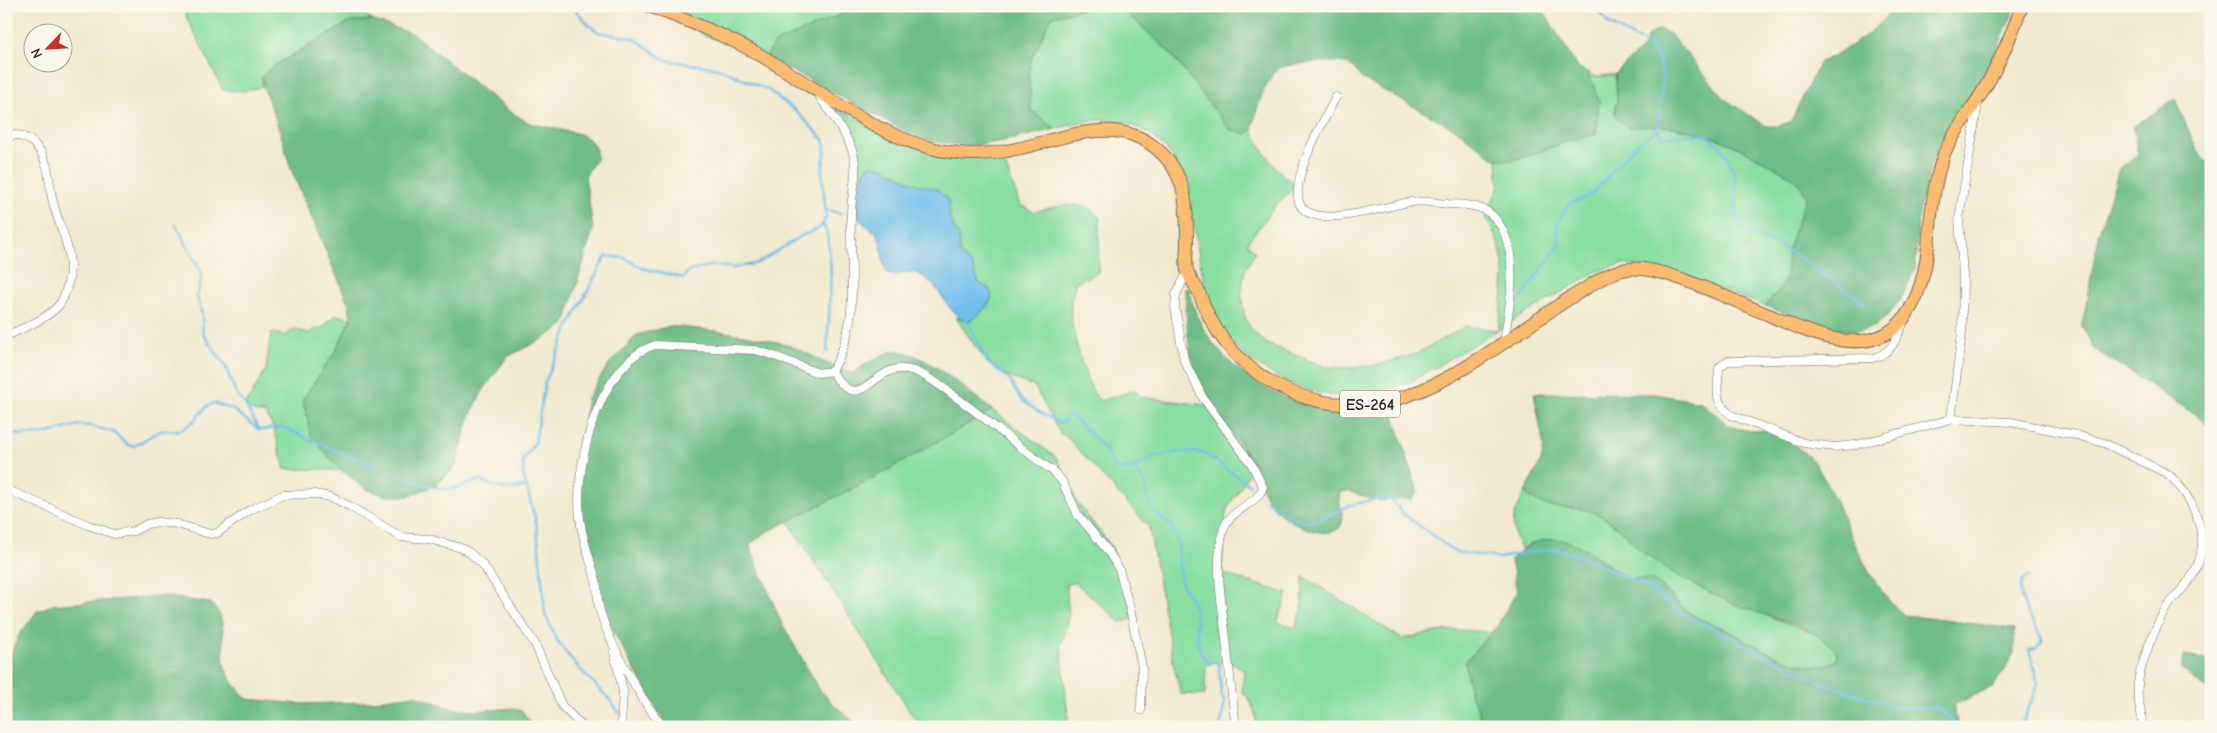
<svg xmlns="http://www.w3.org/2000/svg" width="2217" height="733" viewBox="0 0 2217 733" font-family="'Comic Neue',sans-serif">
<style>
.green{fill:#88dea1;stroke:#5a8466}
.forest{fill:#6ebd87;stroke:#4c7459}
.water{fill:#70beeb;stroke:#4e748b}
.lines{fill:none;stroke-linecap:round;stroke-linejoin:round}
.stream{stroke:#70beeb;stroke-width:2.5}
.minor-casing{stroke:#706e64;stroke-width:9}
.primary-casing{stroke:#706e64;stroke-width:14}
.minor{stroke:#fff;stroke-width:8}
.primary{stroke:#fdbc70;stroke-width:12}
.labels{text-anchor:middle;stroke-width:4;stroke-linejoin:round;paint-order:stroke}
.shield{fill:#fbf7ec;stroke:#696865;stroke-width:1}
.shield-label{font-size:16px;font-weight:bold;fill:#2b2b2b}
</style>
<rect width="100%" height="100%" fill="#fbf7ec"/>
<filter id="ink" filterUnits="userSpaceOnUse"><feTurbulence type="fractalNoise" baseFrequency=".02" numOctaves="2"/><feDisplacementMap in="SourceGraphic" scale="10" xChannelSelector="R" yChannelSelector="G"/><feConvolveMatrix kernelMatrix="1 2 1 2 8 2 1 2 1" color-interpolation-filters="sRGB"/></filter>
<filter id="wash" filterUnits="userSpaceOnUse"><feTurbulence type="fractalNoise" baseFrequency=".0096" numOctaves="4" result="noise"/><feDisplacementMap in="SourceGraphic" scale="20" xChannelSelector="R" yChannelSelector="G"/><feGaussianBlur stdDeviation="1.12" result="paint"/><feColorMatrix in="noise" values="0 0 0 0 0 0 0 0 0 0 0 0 0 0 0 0 0 1.4 0 .05"/><feComposite in="paint" operator="in"/></filter>
<g filter="url(#wash)">
<rect width="100%" height="100%" fill="#f1e9cf"/>
<path class="green" d="M181,6h169l22,14 -22,2 -78,45 -10,9 1,10 -19,5 -21,-1z
M692,6h169l-86,37 -9,14 -65,-23 -2,-7 -19,-14z
M1092,6c10,0 21,-1 30,4 26,14 48,45 68,67 17,20 37,38 56,57l6,-4c12,23 22,41 45,55l-22,21 -28,37 8,9 -10,18 -4,24 4,23 6,12 16,15 59,23 23,1 24,-2 41,-11 52,-29 32,4c6,-45 13,-73 -13,-113l14,-30 -2,-28c18,4 33,-4 50,-10 16,-6 32,-11 49,-15l3,-33 -12,-29 8,5 20,-3 2,25 -3,14 15,14c52,-6 101,13 145,40 7,4 17,8 23,14 4,3 6,11 9,16l-18,52 -1,22 -3,10 -3,7 -16,18 -84,-31 -58,-11 -26,7 -185,110c-47,18 -77,22 -124,1 -27,-13 -57,-32 -71,-60 -17,-35 -17,-72 -26,-110 -3,-9 -7,-19 -10,-28 -3,-9 -5,-21 -10,-29 -16,-22 -44,-37 -71,-35 -15,1 -30,5 -45,9l-24,-19 -2,-35 2,-15 20,-43z
M836,108l72,36 93,10 19,51 14,7c20,-5 55,-16 66,8l-2,52 -22,10c-2,6 -4,12 -5,19 -3,21 14,85 29,100l36,-11 4,7 75,9 39,59 -28,46 -5,62 67,21 -11,28 19,6 6,-19 1,-33 99,63c35,-8 53,-12 89,-6l-26,29 6,34 7,12 4,19h-227c3,-12 -4,-29 -13,-35l2,-22 -19,-10 -19,5 -1,30 -24,-1 -7,-27 -25,-140 -81,-89 -8,-5 -26,-47c-47,-14 -52,-31 -78,-68l15,2c9,-6 19,-14 21,-26l-3,-5 -11,-7 -6,-17 -12,-11 -1,-17 -9,-17v-6l-10,-22 -29,-10 -28,-15 -10,-2 -5,1 -6,10c-10,-16 -4,-17 -8,-31 -4,-13 -11,-25 -18,-37z
M336,315l15,3 -15,32 -33,49c6,36 14,45 38,71l-56,-1c-8,-20 -7,-39 -20,-56h-8l-12,-7 21,-37 5,-37 14,4 9,-7 15,4 7,-5h6z
M992,410l65,48 21,46 34,43 20,63 1,9 -13,3 -44,-39 -10,1 3,31 -8,31 8,81h-149l-132,-206 104,-53z
M1526,491l3,7 66,14 25,17 22,22 23,16 63,34 92,35 13,11 5,7 -1,6c-31,20 -82,-16 -110,-30 -11,-5 -23,-8 -32,-14 -27,-15 -31,-44 -67,-36 -34,-25 -63,-56 -107,-31 -13,-27 -8,-32 5,-58z"/>
<path class="forest" d="M861,6h231l-41,11 -20,43 -2,15 2,35 24,19c-56,13 -90,26 -146,4l-143,-76 9,-14z
M1113,6h428l35,60 11,6 7,14 5,15 -3,33 -25,6 -52,19 -14,1 -8,-1 -4,-1 -36,-28 -96,-52c-4,-6 -8,-13 -16,-15 -10,-3 -56,0 -65,5 -16,11 -24,44 -28,62l-6,4 -17,-5 -56,-73 -37,-35 -14,-11z
M1892,6h124l-33,74 -36,49 -16,34 -12,48 -4,58 -14,30 -17,20 -10,8 -17,4 -27,-1 -65,-24 16,-18 3,-7 3,-10 1,-22 18,-52c-3,-5 -5,-12 -9,-16 -6,-6 -16,-10 -23,-14 -44,-27 -93,-47 -145,-39 -19,-14 -13,-9 -12,-29 1,-8 -1,-17 -2,-25l28,-26 5,-13 12,-5 9,3 57,67 40,26h13l12,-5 29,-59 18,-8 30,-20 15,-13z
M372,20l41,14 96,77 20,12 51,11 10,6 6,9v10l-11,17 8,53 -28,95 -19,13 -39,20 -25,35 -14,28 -12,46 -18,18 -30,12h-20l-22,-7 -25,-19 -30,-34 -8,-37 33,-49 15,-32 -2,-13 -58,-136 -12,-41 -16,-42 -1,-10 10,-9 78,-45z
M2175,99l22,51 14,17v261l-15,-13 -103,-67 -11,-22 17,-93 20,-64 19,-15 -5,-27z
M1185,288l4,1c11,63 72,108 132,119 23,5 46,-1 69,-5l28,90 -6,6 -34,2 -31,-10 -7,1c-4,13 8,25 -1,36 -13,14 -53,-7 -64,-19 -4,-5 -10,-13 -12,-19 -4,-7 -3,-16 -7,-22 -18,-34 -57,-74 -65,-112 -4,-18 -5,-48 -6,-68z
M670,326c38,4 75,7 111,17 25,7 46,24 72,30 11,-7 24,-17 37,-21 24,-9 83,43 102,58l-100,58 -127,65 -16,12 32,77 39,68 15,16 25,21h-193l-64,-114 -12,-66 -12,-32 -4,-19 12,-98 22,-34 28,-29z
M1534,393l121,1 46,8 30,25 20,4 23,-1c11,9 33,22 41,34 32,47 44,114 89,151l110,14v24l-20,33 -40,19v8l6,14h-478l-4,-19 -7,-12 -6,-34 32,-36 20,-35 -6,-31c43,-44 78,-9 117,20 36,-8 40,21 67,36 9,6 21,9 32,14 28,14 79,50 110,30l1,-6c-22,-31 -77,-37 -111,-53 -29,-14 -61,-30 -85,-50 -15,-13 -28,-30 -47,-38 -21,-10 -55,2 -69,-22l15,-30 3,-14z
M161,596l48,7c23,14 9,46 17,67 5,11 13,20 21,29l54,5 63,-2 50,-7 39,14 21,2 40,-3 9,4 10,15h-527v-62l13,-30 18,-24 15,-6z
M2185,656l26,5v30l-17,-11 -13,-13z"/>
<path class="water" d="M873,165l12,3 26,14 25,7 10,8 3,6 1,17 9,17 1,17 12,11 6,17 11,7 3,5c-1,8 -6,14 -12,19 -32,33 -38,-60 -85,-37l-8,-3c-6,-12 -4,-29 -10,-39 -5,-6 -14,-9 -18,-16 -6,-12 0,-49 14,-53z"/>
<g class="lines">
<path class="stream" d="M572,6l16,18 10,8 36,6 31,22 53,8 50,22 28,21 28,29 1,12 -3,20 4,44 -3,8 -5,5 -15,6 -45,28 -25,5 -21,-3 -25,7 -3,6 -42,-10 -17,-10 -19,-2 -37,70 -24,56 -10,61 -12,17v14l14,52 8,88 10,23 19,26 35,36 11,15
M1594,6l15,18 41,22 10,15 3,14 -5,55 5,7 36,-3 8,2 14,10 9,16 6,20v32l11,20c45,12 80,43 117,69
M826,210l14,3
M823,224c13,21 5,101 4,128
M176,225l26,49 -5,23 5,17 1,20 22,31 11,29 9,10 13,24
M1521,298l36,-50 2,-5 -2,-18 12,-21c6,-4 13,-3 18,-7 29,-22 36,-49 71,-67
M965,316l22,46 22,17 11,19 14,11 27,15 7,-8h4l35,35 6,14 5,5 16,-3 21,-10 27,-5h13l10,2 45,31
M6,435l39,-1 34,-9 13,1 21,6 15,13 6,1 26,-15 21,-1 12,-8 14,-16 7,-3 20,7 25,20 23,-3 50,22 94,36 18,4 13,-1 22,-8c17,9 29,10 47,7
M1134,467l12,19 4,22c10,12 22,12 27,31 3,16 0,34 7,49 3,7 9,12 11,21 4,18 -3,40 14,54l7,-1 3,2 2,30 4,7 -5,26
M1266,500l23,18 20,4 10,-2 31,-15 32,-7 9,1 11,14 53,39 45,6 36,-7 20,-2 16,4 76,34 34,27 140,69 77,25h38l24,19
M623,718l6,9
M2016,727l8,-7 14,-36 -9,-34 7,-1 6,-8c-4,-16 -37,-53 -13,-65"/>
</g>
</g>
<g filter="url(#ink)">
<g class="lines">
<g class="minor-casing">
<path id="minor" d="M1336,97c-12,24 -45,78 -37,105 10,31 90,3 111,0 12,-2 26,1 38,2 12,0 30,1 40,8 35,25 22,94 16,130
M6,135c13,-1 23,2 31,12 12,14 12,34 15,51 6,29 24,54 16,85 -2,7 -4,16 -9,22 -12,14 -36,23 -53,31
M1187,273l-11,21 -1,13 9,53 19,38 49,67 11,22c-5,18 -35,22 -40,44 -9,34 -1,74 3,108 3,29 6,59 10,88
M1903,323c-7,17 -11,30 -30,35l-146,3 -8,7c-1,21 -7,33 12,47l73,28 30,4 22,-2 95,-26 60,3 65,13 28,8 64,31c23,20 42,59 30,90 -6,18 -23,31 -33,46 -8,14 -15,31 -20,46 -4,13 -9,26 -7,41 1,10 6,19 3,30
M832,371c30,51 41,-15 82,0 14,5 27,15 39,24 34,24 65,52 100,76l9,10 16,34 30,36 11,18 11,40 12,58 -1,43
M1951,419l11,-87 1,-56 -4,-58 19,-115
M6,489l82,36 26,9 20,-3 13,-7 11,-2 19,2 33,10 7,-1 33,-23 33,-15 31,-1 17,3 18,9 52,31 28,2 32,9 9,5 13,12 52,79 27,62 21,21
M614,652l9,39 -2,36
M663,727c-23,-29 -55,-85 -64,-120 -2,-9 -1,-18 -3,-26 -5,-21 -14,-41 -16,-63 -4,-37 6,-87 23,-121 11,-21 28,-45 52,-52l100,5 17,5 46,18 14,-2c30,-48 17,-104 19,-157 0,-18 7,-39 3,-57 -4,-20 -25,-45 -36,-63"/>
</g>
<g class="primary-casing">
<path id="primary" d="M649,6c39,15 76,29 111,49 61,35 128,92 199,98 15,2 32,1 47,-2 49,-8 107,-40 151,-2 30,25 30,58 30,93 0,9 -2,20 0,28 2,9 10,16 13,25 24,68 84,109 156,110 76,1 159,-74 222,-112 15,-9 32,-22 50,-24 35,-5 106,33 141,46 20,9 40,18 61,23 64,16 89,-28 97,-83 4,-34 5,-69 17,-101 9,-20 22,-37 34,-55 19,-29 32,-61 44,-93"/>
</g>
<use href="#minor" class="minor"/>
<use href="#primary" class="primary"/>
</g>
</g>
<g class="labels">
<rect class="shield" x="1340" y="390.5" width="60" height="27" rx="4"/>
<g class="shield-label">
<text x="1370" y="410">ES-264</text>
</g>
</g>
<rect width="2217" height="733" fill="none" stroke="#fbf7ec" stroke-width="25"/>
<g transform="translate(48 48) rotate(245)"><circle r="24" fill="#fbf7ec" stroke="#a8a59f"/>
<path d="M0-4L9 19L0 12L-9 19Z" fill="#c8321e"/>
<text y="-8" font-size="14" font-weight="bold" text-anchor="middle" fill="#2b2b2b">N</text>
</g>
</svg>
